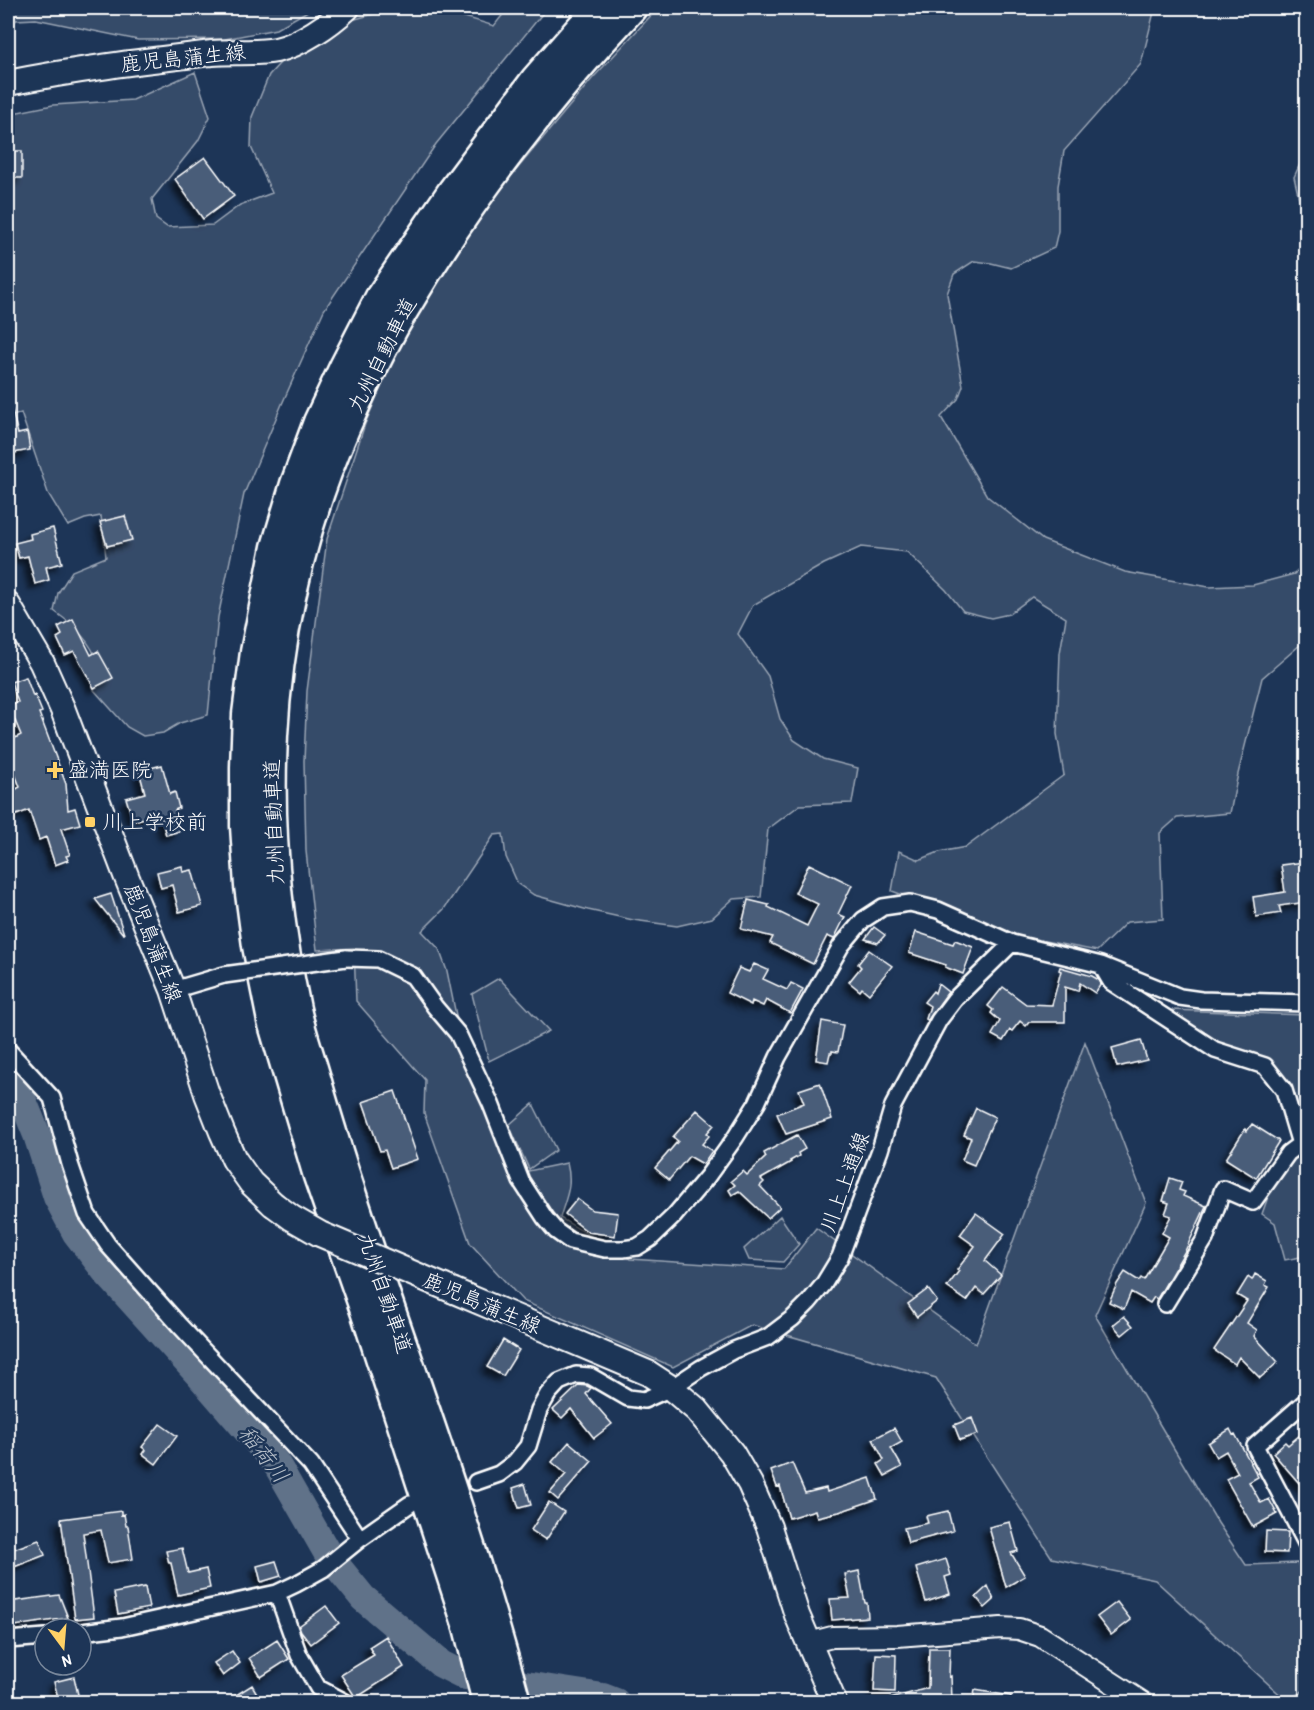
<svg xmlns="http://www.w3.org/2000/svg" width="1314" height="1710" viewBox="0 0 1314 1710" font-family="'Patrick Hand','Klee One',sans-serif">
<style>
.green{fill:#364b69;stroke:#9aa5b4;stroke-width:1.5}
.lines{fill:none;stroke-linecap:round;stroke-linejoin:round}
.river{stroke:#617289;stroke-width:28}
.building{fill:#4a5d79;stroke:#fff;stroke-width:1.5;filter:url(#shadow)}
.minor-casing{stroke:#fff;stroke-width:20}
.tertiary-casing{stroke:#fff;stroke-width:24}
.primary-casing{stroke:#fff;stroke-width:28}
.motorway-casing{stroke:#fff;stroke-width:33}
.minor{stroke:#1d3557;stroke-width:15}
.tertiary{stroke:#1d3557;stroke-width:20}
.primary{stroke:#1d3557;stroke-width:24}
.motorway{stroke:#1d3557;stroke-width:28}
.minor-bridge-casing{stroke:#fff;stroke-width:20;stroke-linecap:butt}
.primary-bridge-casing{stroke:#fff;stroke-width:28;stroke-linecap:butt}
.minor-bridge{stroke:#1d3557;stroke-width:15}
.primary-bridge{stroke:#1d3557;stroke-width:24}
.poi-dot{fill:#ffd166;stroke:#1d3557;stroke-width:2}
.labels{text-anchor:middle;stroke-width:5;stroke-linejoin:round;paint-order:stroke}
.street-label{font-size:21px;fill:#fff;stroke:#1d3557}
.poi-label{font-size:21px;fill:#fff;stroke:#1d3557;text-anchor:start}
.water-label{font-size:22px;font-style:italic;fill:#b8c0ca;stroke:#1d3557}
</style>
<defs>
<filter id="shadow"><feDropShadow dx="-5.5" dy="5.5" stdDeviation="3" flood-color="#0009"/></filter>
</defs>
<rect width="100%" height="100%" fill="#1d3557"/>
<filter id="ink" filterUnits="userSpaceOnUse"><feTurbulence type="fractalNoise" baseFrequency=".0167" numOctaves="2"/><feDisplacementMap in="SourceGraphic" scale="12" xChannelSelector="R" yChannelSelector="G"/><feConvolveMatrix kernelMatrix="1 2 1 2 8 2 1 2 1" color-interpolation-filters="sRGB"/></filter>
<g filter="url(#ink)">
<path class="green" d="M8,8h305l-37,21 -51,10 -87,1 -102,-21 -20,1 -8,10z
M435,8l59,18 14,-18h39l-111,136 -112,166 -42,94 -38,90 -26,123 -10,98 -28,8 -17,10 -20,3 -16,-9 -33,-37c2,-6 6,-13 5,-18 -2,-26 -25,-47 -45,-61l4,-18 14,-22 34,-14 -5,-41 -16,3 -17,7 -20,-33 -27,-80 -13,5v-304l45,-9 80,-5 62,-28 15,45 -12,24 -46,58 4,20 11,8 46,-2 27,-20 32,-12 -21,-46 1,-30 17,-42 20,-22 48,-29 55,-15z
M658,8h497l-14,56 -77,87 -6,35v45l-4,17 -43,20 -20,-5 -17,-2 -20,13 -7,20 16,92 -5,13 -17,18 46,79 56,44 82,32 84,15 44,-2 41,-11 12,-11v80l-6,2 -38,33 -24,96 -8,39 -53,5 -17,15 3,86 -36,3 -30,29 -84,-16 -121,-44 7,-40 20,9 20,-8 27,-5 98,-72 -7,-41 3,-81 6,-35 -34,-21 -23,17 -18,4 -28,-7 -17,-21 -39,-38 -46,-5 -37,17 -71,41 -15,29 30,42 12,43 14,21 29,19 35,9 -6,35 -52,2 -32,24 -7,68 -28,2 -21,19 -35,8 -44,-6 -45,-10 -54,-15 -16,-11 -12,-27 -3,-23 -9,1 -50,74 -22,22 17,18 8,22 21,103 51,99 48,-10c6,24 -1,33 -7,55l70,41 154,10 32,-41 160,116 109,-302 61,161 -51,112 123,208 28,42 51,-2 9,16v110l-19,12 -132,-121 -103,-22 -116,-180 -184,-53 -79,42 -150,-66 -53,-58 -46,-130 1,-33 -69,-79 -2,-53 -37,2 -11,-99 -2,-90 3,-70 20,-152 38,-115 47,-108 51,-82 129,-155z
M1306,151v69l-6,-17 -6,-26z
M499,978l50,53 -60,30 -17,-67z
M1172,1010l134,5v109l-12,-29 -23,-30 -53,-18 -50,-33z
M533,1104l23,46 -27,19 -20,-44z
M1306,1132v124l-21,4 -10,-37 -13,-9 13,-37 27,-35z
M780,1216l19,28 -16,18 -34,-2 -5,-11z"/>
<g class="lines">
<path class="river" d="M8,1082l13,14 16,39 20,62 19,36 30,39 94,104 77,89 52,91 34,42 78,66 24,12 138,21 13,5"/>
</g>
<path class="building" d="M8,151h14v27h-14z
M205,157l29,39 -31,23 -28,-40z
M8,410h4l6,24 9,-2 3,18 -22,4z
M125,516l7,24 -25,6 -7,-24z
M53,528l9,35 -16,4 3,13 -14,4 -7,-28 -9,2 -4,-15 16,-4 -1,-5z
M73,619l18,36 7,-4 15,27 -19,10 -20,-37 -9,4 -8,-17 5,-3 -4,-8z
M26,677l7,19 2,-1 7,17 -3,1 27,71 2,26 7,-2 5,16 -19,5 9,26 -4,1 2,4 -13,5 -9,-28 -7,3 -10,-30 -15,6 -6,-15v-7l12,-7 -8,-21 -4,1v-25l13,-7 -12,-29 9,-4 -7,-20z
M162,765l8,29 5,-2 4,16 -4,2 5,21 -14,4 -6,-21 -27,7 -7,-23 19,-5 -6,-22z
M1304,862l1,8 1,-1v33l-27,4 2,7 -25,4 -3,-20 32,-5 -4,-27z
M809,864l43,21 -14,29 7,3 -11,22 -7,-3 -14,28 -43,-21 3,-6 -32,-8 7,-29 21,5 -1,2 39,19 11,-22 -23,-11z
M182,866l1,6 9,-2 10,36 -23,6 -7,-27 -11,3 -4,-16z
M111,894l13,40h-1l-28,-35z
M874,927l11,8 -7,8 -13,-4z
M916,932l37,12 2,-4 18,7 -10,27 -18,-7 1,-2 -37,-12z
M869,950l23,16 -23,28 -7,-6 -2,3 -11,-9 12,-15 -3,-3z
M754,964l14,6 -5,9 24,11 4,-7 12,6 -13,24 -24,-13 -3,6 -11,-5 -1,4 -24,-12 12,-25 10,4z
M1060,967l32,9 7,4 2,4 -6,9 -15,-10 -2,8 -13,-4v35h-36l-3,4 -6,-5 -8,10 -2,-1 -7,11 -11,-6 8,-14 -9,-8 2,-3 -5,-4 15,-19 23,17 26,1 9,-34 -2,-1z
M938,984l10,8 -20,28 -2,-1 4,-13 -6,-4 9,-11 2,2z
M822,1021l21,4 -5,27 -6,-1v2h-2l-2,9 -12,-2z
M1141,1040l6,20 -30,7 -5,-19z
M820,1083l12,36 -46,15 -9,-20 27,-11 -5,-13z
M395,1091l23,68 -27,9 -6,-18 -5,1 -17,-49z
M976,1108l19,9 -21,48 -12,-5 9,-22 -7,-3z
M697,1110l17,15 -7,8 2,3 -7,8 10,7 -9,13 -14,-8 -20,24 -14,-12 23,-27 -5,-4z
M1252,1124l27,17 -23,37 -30,-19 19,-30 2,2z
M797,1135l8,14 -7,4 1,3 -9,5 1,1 -30,17 3,3 -4,4 20,21 -12,11 -29,-27 -7,4 -3,-5 6,-5 -4,-4 12,-10 4,4 19,-18 -2,-4z
M1170,1178l12,4 -3,8 6,2 -2,4 23,10 -21,45 -28,48 -3,-2 -4,6 -19,-11 -7,17 -15,-7 8,-18 8,-12 14,9 2,-3 3,2 25,-43 -7,-4 9,-17 -6,-2 4,-11 -6,-2z
M577,1199l15,11 26,3 -3,23 -27,-4 -23,-18z
M976,1213l29,21 -20,27 16,14 -17,19 -8,-6 -9,13 -20,-14 12,-16 -2,-1 18,-24 -15,-11z
M1255,1274l12,7 -2,4 4,2 -22,36 10,7 -3,6 24,26 -18,16 -21,-21 -4,7 -21,-14 33,-49 -10,-6 11,-18 4,3z
M928,1289l9,12 -20,16 -9,-13z
M1124,1316l9,10 -11,9 -9,-10z
M503,1340l16,10 -16,26 -16,-9z
M579,1385l8,1 4,2 -5,6 26,30 -18,14 -23,-29 -9,9 -9,-8z
M972,1418l6,16 -18,6 -6,-15z
M160,1424l17,12 -21,28 -13,-10 3,-4 -4,-3z
M894,1428l8,14 -11,6 11,19 -17,9 -7,-12 6,-4 -11,-21z
M1230,1429l3,6 2,-1 23,43 -9,5 12,21 8,-4 8,15 -24,13 -27,-48 12,-6 -12,-22 -10,6 -8,-14z
M1306,1430v61l-33,-38 12,-11 3,3z
M569,1442l23,19 -34,39 -8,-7 16,-19 -14,-12z
M792,1463l13,30 21,-5 1,4 43,-14 7,21 -38,13 -22,5 -2,-7 -26,8 -9,-32 -3,1 -6,-16z
M525,1484l6,21 -12,3 -6,-20z
M549,1502l15,10 -18,28 -15,-10z
M121,1511v4l3,-1 2,12h2l5,33 -25,4 -7,-33 -18,3 11,84 -19,2 -14,-100z
M948,1511l5,20 -45,12 -4,-15 24,-5 -2,-7z
M1010,1522l8,29 -7,2 14,23 -19,11 -17,-60z
M1266,1531l22,1 -1,21 -22,-1z
M39,1540l6,15 -31,12 -6,-16z
M182,1548l6,25 18,-4 4,19 -32,7 -7,-32h-2l-3,-12z
M946,1559l5,16 -6,2 5,17 -24,8 -10,-34z
M276,1561l5,15 -20,6 -4,-16z
M859,1571l6,32h2l1,14 -36,3 -2,-21 20,-1 -5,-24z
M988,1586l6,14 -9,8 -9,-11z
M145,1587l4,21 -31,6 -4,-21z
M59,1595l9,23 -60,9v-25z
M1117,1602l14,18 -20,15 -14,-18z
M326,1606l13,17 -28,21 -10,-13 -2,-5z
M386,1636l18,31 -48,31 -15,-23 33,-20 -5,-8z
M277,1640l12,19 -28,18 -12,-19z
M929,1648h21l-1,29 2,-1 1,24 -24,1v1h-37l-1,-3 38,-11z
M232,1651l8,12 -17,13 -9,-13z
M876,1654l20,1 -1,37 -21,-1z
M74,1677l5,22 -20,3 -5,-20z
M252,1685l10,17h-37z
M975,1690l36,6 -1,6h-37z"/>
<g class="lines">
<g class="minor-casing">
<path id="minor" d="M346,958l32,1 35,17 22,31 23,27 33,70 30,77 24,37 11,13 14,10 35,8h18l14,-2 13,-8 24,-23 33,-39 28,-39 22,-35 21,-46 63,-111 22,-26 20,-13 27,-4 28,7 74,33 89,22 79,32 21,3 105,3
M1101,965l10,17 104,68 50,16 19,24 16,54 -12,9 -35,49 -30,-13 -18,50 -40,65
M173,990l51,-15
M8,1050l44,48 18,66 17,50 21,31 72,81 131,139 49,74
M1306,1401l-51,45 51,97
M476,1482l23,-8 16,-12 13,-16 11,-36 9,-16 11,-12 17,-7 14,1 38,22 16,2 27,-12 30,-20 33,-18 34,-13 25,-19 16,-16 14,-17 17,-28 40,-107 13,-44 46,-86 16,-21 57,-56
M277,1593l22,62 19,33 27,14
M81,1632l41,-5 155,-34 19,-9 27,-15 37,-30 50,-35
M8,1640l37,-3"/>
</g>
<g class="tertiary-casing">
<path id="tertiary" d="M809,1643l23,-6 65,-1 104,-8 18,1 21,7 102,66"/>
</g>
<g class="primary-casing">
<path id="primary" d="M8,83c67,-14 136,-22 204,-30 21,-2 44,1 64,-3 24,-5 54,-26 71,-42
M8,605l34,58 21,47 64,168 46,112 34,104 15,38 12,27 17,24 22,21
M454,1291l194,82 23,15 26,22 35,43 18,31 19,43 28,88 37,87"/>
</g>
<g class="motorway-casing">
<path id="motorway" d="M487,1702l-19,-75 -103,-316 -47,-135 -46,-155 -15,-75 -8,-60 -4,-60v-59l2,-53 8,-62 21,-105 19,-63 23,-62 26,-55 36,-70 73,-107 82,-110 63,-72
M516,1702c-38,-142 -87,-281 -135,-420 -22,-64 -43,-128 -62,-193 -7,-27 -17,-53 -23,-80 -37,-174 -34,-348 24,-517 10,-29 22,-58 35,-86 15,-33 31,-67 50,-98 62,-106 143,-211 227,-300"/>
</g>
<use href="#minor" class="minor"/>
<use href="#tertiary" class="tertiary"/>
<use href="#primary" class="primary"/>
<use href="#motorway" class="motorway"/>
<g class="minor-bridge-casing">
<path id="minor-bridge" d="M224,975l122,-17"/>
</g>
<g class="primary-bridge-casing">
<path id="primary-bridge" d="M273,1204l19,14 28,16 134,57"/>
</g>
<use href="#minor-bridge" class="minor-bridge"/>
<use href="#primary-bridge" class="primary-bridge"/>
</g>
</g>
<g class="poi-dot">
<path d="M52 761h6v6h6v6h-6v6h-6v-6h-6v-6h6z"/>
<rect x="84" y="816" width="12" height="12" rx="3"/>
</g>
<g class="labels">
<g class="street-label">
<text transform="translate(183 58) rotate(-6)" y="7">鹿児島蒲生線</text>
<text transform="translate(382 355) rotate(-63)" y="7">九州自動車道</text>
<text transform="translate(274 822) rotate(-92)" y="7">九州自動車道</text>
<text transform="translate(153 943) rotate(69)" y="7">鹿児島蒲生線</text>
<text transform="translate(845 1182) rotate(-70)" y="7">川上上通線</text>
<text transform="translate(385 1293) rotate(71)" y="7">九州自動車道</text>
<text transform="translate(482 1303) rotate(23)" y="7">鹿児島蒲生線</text>
</g>
<g class="poi-label">
<text x="68" y="777">盛満医院</text>
<text x="102" y="829">川上学校前</text>
</g>
<g class="water-label">
<text transform="translate(264 1454) rotate(52)" y="8">稲荷川</text>
</g>
</g>
<rect width="1314" height="1710" fill="none" stroke="#1d3557" stroke-width="30"/>
<rect x="15" y="15" width="1284" height="1680" fill="none" stroke="#fff" stroke-width="2" filter="url(#ink)"/>
<g transform="translate(63 1647) rotate(164)"><circle r="28" fill="#1d3557" stroke="#77869a" stroke-width="1.5"/>
<path d="M0-4.5L10 22L0 15L-10 22Z" fill="#ffd166"/>
<text y="-9" font-size="16" font-weight="bold" text-anchor="middle" fill="#ffffff">N</text>
</g>
</svg>
